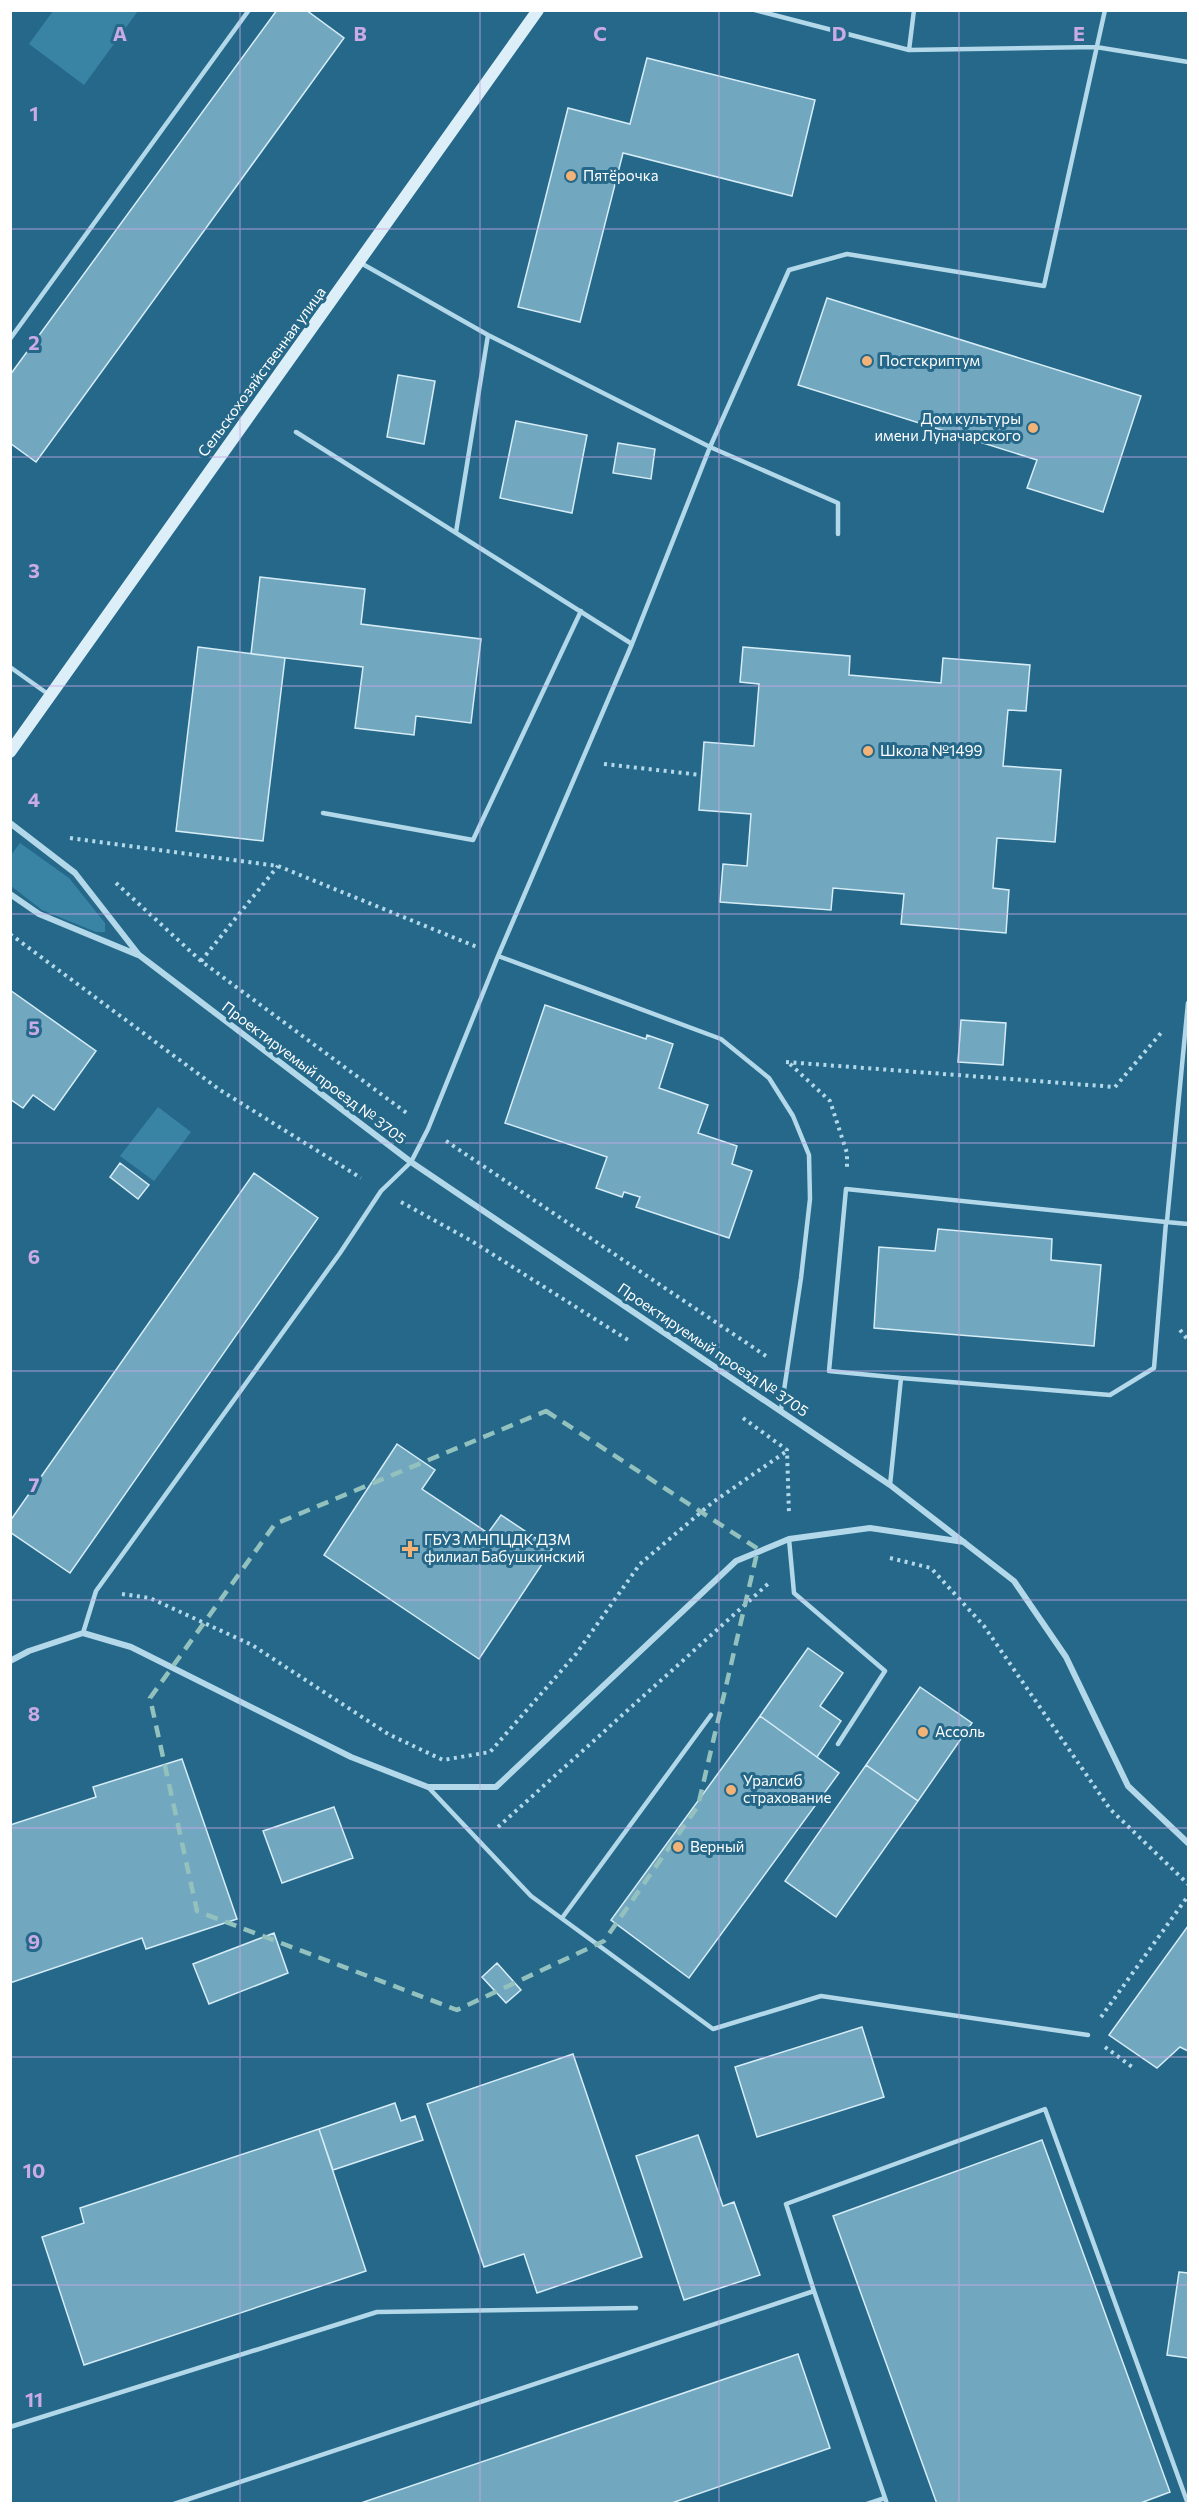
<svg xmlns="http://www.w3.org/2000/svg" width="1199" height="2514" viewBox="0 0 1199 2514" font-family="Commissioner,sans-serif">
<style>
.green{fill:#3984a5}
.building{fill:#72a7c0;stroke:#d6edf7;stroke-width:1.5}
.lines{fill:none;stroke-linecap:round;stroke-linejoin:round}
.path{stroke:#b2d8e9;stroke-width:4;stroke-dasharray:3 4.5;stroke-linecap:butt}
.service{stroke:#b2d8e9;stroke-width:4.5}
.minor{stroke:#b2d8e9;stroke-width:6}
.secondary{stroke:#dceff8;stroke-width:12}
.marked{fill:none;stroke:#93c1be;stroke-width:4.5;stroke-dasharray:12 8;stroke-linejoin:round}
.grid{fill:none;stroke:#caabe5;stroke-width:1.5;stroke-opacity:0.55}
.poi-dot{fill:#f3b276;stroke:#256889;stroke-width:2}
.labels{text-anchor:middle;stroke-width:6;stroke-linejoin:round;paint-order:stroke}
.poi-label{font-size:15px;fill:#fff;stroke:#256889;text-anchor:start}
.street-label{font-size:15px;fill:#fff;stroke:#256889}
.grid-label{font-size:20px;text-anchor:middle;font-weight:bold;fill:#caabe5;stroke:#256889;stroke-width:6;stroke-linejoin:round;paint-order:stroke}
</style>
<rect width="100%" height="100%" fill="#256889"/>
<path class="green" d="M53,11v-1l85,1 -54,74 -55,-41z
M20,843l49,35 36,45v9h-9l-54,-22 -31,-24v-31z
M158,1107l33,25 -37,49 -34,-25z"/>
<path class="building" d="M277,10h29l38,28 -308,424 -26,-19v-68z
M647,58l168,42 -23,96 -169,-43 -43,169 -62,-15 50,-199 62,16z
M827,298l314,98 -38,116 -76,-24 10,-28 -239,-75z
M398,375l37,6 -11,63 -37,-7z
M516,421l71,14 -15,78 -72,-15z
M618,443l37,6 -4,30 -38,-6z
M260,577l105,12 -4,35 120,15 -10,84 -55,-7 -2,19 -59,-7 8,-61 -112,-13z
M198,647l87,11 -22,183 -87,-10z
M743,647l107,9 -1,19 92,8 2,-25 87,7 -4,46 -18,-1 -5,56 58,4 -6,72 -58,-4 -4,50 16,2 -3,43 -105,-9 3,-30 -71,-6 -2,22 -111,-8 3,-38 24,2 4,-52 -52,-4 5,-68 50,4 5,-62 -19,-2z
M10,990l86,61 -42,59 -21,-15 -10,13 -13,-9z
M545,1005l101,34 1,-4 26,9 -14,44 49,17 -10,28 39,13 -5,18 20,7 -23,67 -93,-31 4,-10 -16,-5 -2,5 -26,-9 11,-31 -102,-34z
M961,1020l45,3 -3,42 -45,-3z
M120,1163l29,22 -11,14 -28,-22z
M254,1173l64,45 -248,355 -60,-41v-11z
M938,1229l114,10 -1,21 50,5 -7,81 -220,-18 5,-81 56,4z
M397,1444l38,26 -13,19 66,44 13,-18 51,34 -73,110 -155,-104z
M808,1648l35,25 -23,33 21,15 -24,36 -57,-41z
M920,1687l52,36 -54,78 -52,-36z
M760,1716l79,57 -150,205 -78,-58z
M182,1759l55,160 -91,30 -4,-11 -132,45v-158l86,-28 -3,-10z
M866,1765l52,36 -82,116 -51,-36z
M334,1807l19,51 -71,25 -19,-52z
M1188,1926v125l-8,-4 -23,21 -48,-33z
M274,1933l14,40 -79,31 -16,-40z
M497,1963l24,27 -15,13 -24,-26z
M862,2027l22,70 -127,40 -22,-70z
M573,2054l69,203 -105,36 -13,-39 -40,13 -57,-163z
M395,2103l6,18 14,-5 8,24 -90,30 -14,-41z
M319,2129l47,142 -282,94 -42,-128 42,-14 -4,-15z
M698,2135l25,71 11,-4 26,73 -76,25 -48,-144z
M1042,2140l128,352 -32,12h-201l-104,-288z
M1179,2272l9,1v85l-21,-3z
M798,2354l32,94 -161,56h-311z"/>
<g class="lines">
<path class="path" d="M604,764l97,11
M70,838l208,28 199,81
M116,883l85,78 207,153
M10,934l210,156 141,88
M201,961l77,-95
M786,1062l329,25 46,-54
M790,1064l40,37 17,52v15
M446,1141l320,215
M401,1202l69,38 158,100
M1180,1330l8,10
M743,1418l44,32 2,64
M890,1558l41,10 53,58 126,183 78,75
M122,1594l28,4 102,47 136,89 55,26 47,-8 86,-98 64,-90 73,-62 74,-51
M498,1827l271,-244
M1101,2017l87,-121
M1105,2047l30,22"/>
<path class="service" d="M755,10l154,40 187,-3 92,15
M909,50l5,-40
M359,262l129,73 222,112 128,56v31
M10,339l239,-329
M296,432l336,212
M456,532l32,-197
M10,667l38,27
M323,813l150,27 108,-229
M498,956l223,83 48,39 24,38 16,39 1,44 -9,79 -20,132
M1167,1221l21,-218
M901,1378l-72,-7 17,-182 320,33
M890,1485l11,-107 209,17 44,-27 12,-146 22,2
M789,1539l5,54 91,78 -47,73
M83,1633l13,-42 244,-338 41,-62 30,-29 17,-33 70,-173 134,-312 78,-197 79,-177 58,-16 197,32 61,-276
M428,1787l103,109 182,133 108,-33 267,39
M562,1918l149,-203
M814,2291l71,207
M10,2427l367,-115 259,-4
M174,2504l640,-213 -28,-87 259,-95 143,395
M867,2504l18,-6 2,6"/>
<path class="minor" d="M10,823l65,50 64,82 50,38 222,169 479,323 124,96 52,76 62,129 60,57
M10,894l29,20 99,41
M10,1661l19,-10 54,-18 48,14 220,110 77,30h68l240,-226 53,-22 81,-11 94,14"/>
<path class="secondary" d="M10,752l528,-742"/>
</g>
<path class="marked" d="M546,1411l212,138 -60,257 -94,135 -147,69 -260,-99 -47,-213 125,-174z"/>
<path class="grid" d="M240,10v2494M480,10v2494M719,10v2494M959,10v2494M10,229h1178M10,457h1178M10,686h1178M10,914h1178M10,1143h1178M10,1371h1178M10,1600h1178M10,1828h1178M10,2057h1178M10,2285h1178"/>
<g class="poi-dot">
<circle cx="571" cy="176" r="6"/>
<circle cx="867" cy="361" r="6"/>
<circle cx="1033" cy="428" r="6"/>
<circle cx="868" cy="751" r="6"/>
<path d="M407 1540h6v6h6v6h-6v6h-6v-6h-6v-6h6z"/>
<circle cx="923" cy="1732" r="6"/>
<circle cx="731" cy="1790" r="6"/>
<circle cx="678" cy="1847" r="6"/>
</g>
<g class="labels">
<g class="poi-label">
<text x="583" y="181">Пятёрочка</text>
<text x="879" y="366">Постскриптум</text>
<text x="1021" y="424" text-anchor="end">Дом культуры<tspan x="1021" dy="17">имени Луначарского</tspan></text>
<text x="880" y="756">Школа №1499</text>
<text x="424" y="1545">ГБУЗ МНПЦДК ДЗМ<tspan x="424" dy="17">филиал Бабушкинский</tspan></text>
<text x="935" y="1737">Ассоль</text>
<text x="743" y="1786">Уралсиб<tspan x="743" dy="17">страхование</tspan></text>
<text x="690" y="1852">Верный</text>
</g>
<g class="street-label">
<text transform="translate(262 372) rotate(-54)" y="5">Сельскохозяйственная улица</text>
<text transform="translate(314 1073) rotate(37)" y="5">Проектируемый проезд № 3705</text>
<text transform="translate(713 1350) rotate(34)" y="5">Проектируемый проезд № 3705</text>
</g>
</g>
<g class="grid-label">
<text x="120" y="41">A</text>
<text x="360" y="41">B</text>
<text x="600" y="41">C</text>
<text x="839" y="41">D</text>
<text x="1079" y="41">E</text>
<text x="34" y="121">1</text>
<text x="34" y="350">2</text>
<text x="34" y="578">3</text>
<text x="34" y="807">4</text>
<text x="34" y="1035">5</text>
<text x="34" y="1264">6</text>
<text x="34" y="1492">7</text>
<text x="34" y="1721">8</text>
<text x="34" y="1949">9</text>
<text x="34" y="2178">10</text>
<text x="34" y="2407">11</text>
</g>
<rect width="1199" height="2514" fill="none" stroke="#ffffff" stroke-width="24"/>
</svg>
